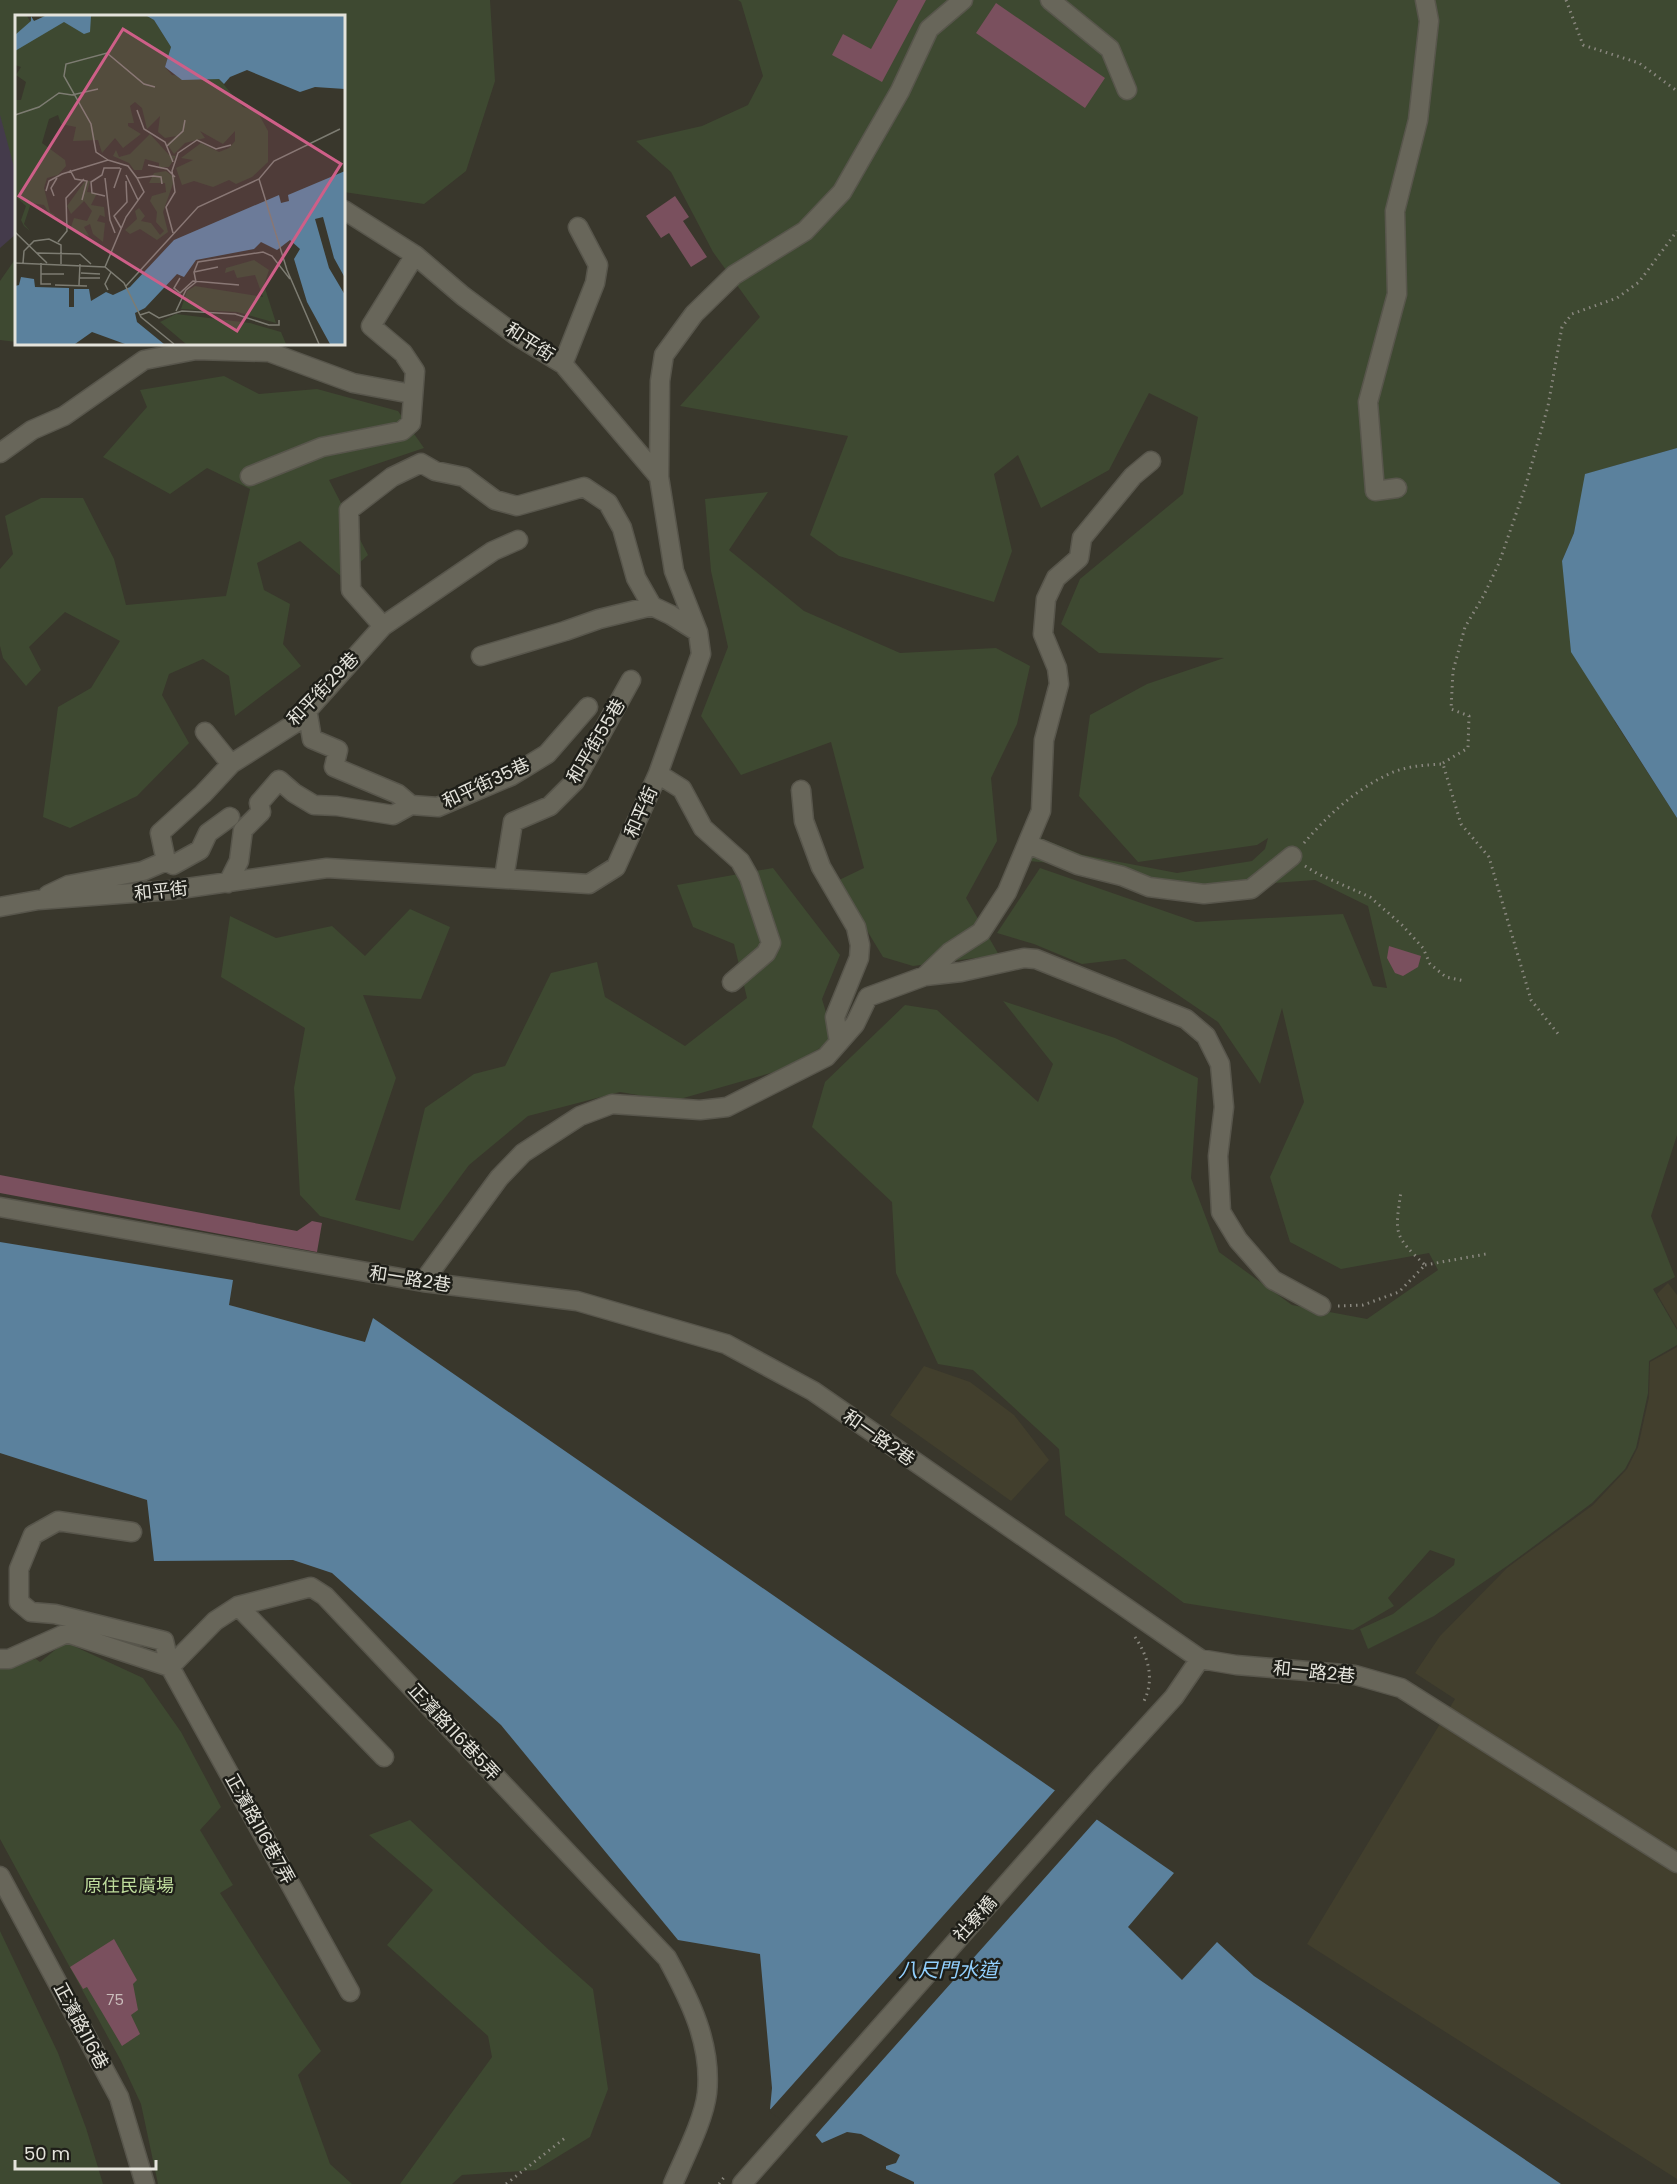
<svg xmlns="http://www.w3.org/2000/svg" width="1677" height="2184" viewBox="0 0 1677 2184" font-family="Poppins,'Noto Sans TC',sans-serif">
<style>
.built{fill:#423f2d}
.education{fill:#443b4b}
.green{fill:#3e4931}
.water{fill:#5b819d}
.pier{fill:#39372c}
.building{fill:#7a505e}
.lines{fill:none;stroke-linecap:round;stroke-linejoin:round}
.minor-casing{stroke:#58564c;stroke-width:21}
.path{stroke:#89877e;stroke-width:3;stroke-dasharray:1.5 4.5;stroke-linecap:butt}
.minor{stroke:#68665a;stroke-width:18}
.labels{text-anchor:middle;stroke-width:5;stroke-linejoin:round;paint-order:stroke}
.number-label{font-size:15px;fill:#cabebc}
.street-label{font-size:18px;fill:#e4e3db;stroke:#1f1f19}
.park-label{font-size:18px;fill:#bedc9c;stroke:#1f1f19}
.water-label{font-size:20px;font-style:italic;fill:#92d0fe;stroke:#1f1f19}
.inset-road{fill:none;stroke:#7d7c72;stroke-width:1.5}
.view{fill:#ce5f88;fill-opacity:0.15;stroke:#ce5f88;stroke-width:3}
.inset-edge{fill:none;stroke:#e4e3db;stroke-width:3}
</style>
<rect width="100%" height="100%" fill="#39372c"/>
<path class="built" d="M1668,1283l9,12v33l-20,-34z
M1677,1347v832l-370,-235 148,-245 -40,-26 25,-37 67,-68 86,-63 34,-36 11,-22 11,-50 1,-35z
M924,1366l46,16 44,33 35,45 -38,41 -121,-86z"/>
<path class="education" d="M16,36v198l-16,14v-136z"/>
<path class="green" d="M0,0h490l5,81 -29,90 -42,33 -80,-12v-176h-328v158l-16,-59z
M738,0h939v448l-91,26 -12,59 -12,28 53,161 62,96v317l-26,81 24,61 -22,12 24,41v15l-28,16 -1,32 -12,55 -11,21 -33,34 -85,63 -73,50 -66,33 -8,-20 33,-15 61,-49 1,-6 -25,-9 -42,48 6,8 -41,24 -169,-27 -119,-88 -6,-66 -86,-79 -35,-6 -42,-91 -4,-71 -80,-75 13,-45 80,-77 32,5 101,92 15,-38 -50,-63 112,37 83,40 -7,100 28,74 73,53 75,14 71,-49 -9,-17 -88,16 -51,-27 -20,-65 34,-75 -22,-94 -22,76 -42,-62 -93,-63 -43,5 -48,-20 -37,-11 43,-65 156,54 147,-8 30,72 14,2 -19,-82 -53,-26 -154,11 -97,-27 -36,-3 10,-24 45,18 94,18 75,-12 13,-12 3,-11 -11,7 -119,17 -59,-66 11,-81 57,-31 77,-26 -125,-5 -38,-29 19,-45 103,-85 15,-77 -49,-24 -40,77 -68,38 -23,-53 -24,19 18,77 -18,51 -155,-46 -29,-21 38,-99 -168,-30 80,-89 -47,-65 -42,-80 -35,-31 66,-15 46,-21 15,-29 -22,-74z
M16,258v84l-16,-2v-59z
M224,376l35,18 58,-5 81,22 26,37 -95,32 39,75 -25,23 -43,-37 -43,22 7,27 26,14 -7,40 18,22 -66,50 -6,-40 -26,-17 -34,15 -7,21 27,48 -52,53 -67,32 -27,-11 15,-110 33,-19 29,-47 -55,-29 -36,35 12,23 -15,16 -23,-28 -3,-12v-77l13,-15 -8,-38 36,-18h42l31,61 12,46 100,-9 24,-107 -43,-21 -37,26 -67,-37 44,-50 -7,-17z
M768,492l-39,58 75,61 96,42 96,-5 34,18 -13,58 -26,54 6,63 -31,57 33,57 -86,11 -30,-9 -46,-76 27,-13 -33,-126 -90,33 -40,-59 27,-69 -17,-76 -6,-72z
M773,868l67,87 -18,44 6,20 1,24 -48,27 -108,31 -53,-9 -92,24 -59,49 -56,76 -93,-25 -20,-21 -6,-107 11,-60 -84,-51 9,-61 46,22 56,-12 33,30 45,-47 40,18 -29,72 -58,-4 33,83 -41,122 45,10 25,-102 49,-34 31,-8 46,-93 46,-11 8,35 80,49 62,-48 -13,-54 -41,-17 -16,-42z
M65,1642l78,36 38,54 40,75 -21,23 33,55 -13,8 101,158 -23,24 32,89 22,20h-194l-17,-80 -20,-43 -121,-222v-173l36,-7 4,3z
M410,1820l139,130 44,39 15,100 -18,48 -54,33 -74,5 -10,9h-52l92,-127 -4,-21 -101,-91 46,-55 -64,-55z
M0,1931l58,122 28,75 17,56h-103z"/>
<path class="water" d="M1677,448v370l-106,-166 -9,-91 12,-28 11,-59z
M0,1242l233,38 -4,25 136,37 8,-24 801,555 -46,54 54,53 35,-38 37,34 307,208h-647v-2l-28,-13v-3l10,-3 4,-8 -39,-21 -14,-2 -25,11 -14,-17 -18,-4 -20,-13 2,-21 -12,-134 -82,-14 -177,-215 -169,-152 -39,-13 -139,1 -7,-61 -147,-47z"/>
<path class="pier" d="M1057,1788l42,29 -286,321 -7,-9 -18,-4 -19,-14z"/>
<path class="building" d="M898,0h28l-44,82 -50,-27 11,-21 28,15z
M996,3l109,75 -20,30 -109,-75z
M675,196l14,21 -6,4 24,36 -16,10 -22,-34 -8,5 -15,-22z
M1389,946l32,10 -3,11 -15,9 -8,-3 -8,-15z
M0,1175l297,56 15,-10 10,2 -5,29 -317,-59z
M114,1939l23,41 -4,4 5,26 -7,5 9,19 -18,12 -35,-59 -4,2 -13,-22z"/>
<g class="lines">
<g class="minor-casing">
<path id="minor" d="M1050,0l60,49 17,41
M563,364l32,-81 3,-18 -20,-38
M0,453l32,-23 32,-14 80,-56 52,-10 73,2 84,31 59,11
M250,476l72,-29 80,-16 9,-8 4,-52 -12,-18 -32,-27 44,-71
M659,477l1,-96 4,-26 30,-41 40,-39 71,-44 37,-39 58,-101 29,-62 34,-29
M1397,488l-22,3 -7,-89 29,-108 -2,-83 23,-91 11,-99 -4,-21
M383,626l-32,-36 -2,-80 43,-33 29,-14 14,8 29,6 31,23 22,6 67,-19 24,16 14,25 14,50 16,28
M481,656l84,-25 34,-12 53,-13 19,9 27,17
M307,709l5,30 26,11 -4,17 64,27 13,11
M205,732l26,32
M658,774l24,15 21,39 37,33 9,16 22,66 -5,10 -34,29
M801,790l3,31 17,46 35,60 4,18 -1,13 -24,59 4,25
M1028,844l50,21 44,11 27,11 55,7 47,-5 41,-33
M166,861l-6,-28 43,-39 28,-30 66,-42 86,-96 110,-75 25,-11
M504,878l9,-56 37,-16 25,-25 56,-101
M228,883l11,-22 4,-31 18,-18 -2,-9 20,-23 15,13 20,12 23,1 56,9 18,-10 27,2 73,-31 36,-22 41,-47
M48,895l21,-10 74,-14 23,-10 7,4 27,-15 8,-17 22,-16
M0,907l38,-7 135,-10 154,-22 262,16 27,-17 42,-93 43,-120 -3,-22 -24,-61 -15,-94 -96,-113 -46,-28 -54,-40 -48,-41 -71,-45
M925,976l25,-24 31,-20 26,-40 34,-81 3,-71 15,-56 -2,-16 -14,-34 3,-35 10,-21 23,-20 3,-20 51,-62 18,-15
M0,1207l423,75 154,19 149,43 87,47 387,268 36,6 119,10 46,13 276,175
M423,1282l76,-104 24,-25 57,-37 32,-12 88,6 27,-3 99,-50 29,-33 13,-27 57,-21 36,-4 63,-14 12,1 150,60 20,17 14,28 4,43 -6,49 3,56 17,28 35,40 48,26
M132,1532l-74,-11 -25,14 -14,34v33l12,10 24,2 109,27 6,26 180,325
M238,1606l146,151
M0,1659h9l58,-26 103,34 45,-46 23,-15 73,-19 14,9 342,362c23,42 45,86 40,135 -3,27 -23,65 -34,91
M0,1876l119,221 26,87
M742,2184l359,-407 73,-80 26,-38"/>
</g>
<path class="path" d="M1566,0l17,45 56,18 38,28
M1443,763l25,-15 1,-32 -18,-7 2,-38 12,-44 19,-32 15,-32 26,-75 23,-82 14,-79 10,-13 45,-16 22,-16 38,-51
M1304,843c23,-27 51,-53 83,-68 17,-9 38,-10 56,-11l18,60 28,33 42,143 28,35
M1305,866l13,8 52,23 32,28 21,23 7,16 16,13 19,4
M1425,1265l61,-11
M1338,1306l25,-1 36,-13 26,-27c-32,-30 -30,-31 -24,-74
M1135,1637c13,19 20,42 9,64
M506,2184l59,-46
M719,2184l6,-8"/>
<use href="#minor" class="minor"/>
</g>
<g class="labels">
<g class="number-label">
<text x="115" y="2005">75</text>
</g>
<g class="street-label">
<text transform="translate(530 342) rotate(33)" y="6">和平街</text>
<text transform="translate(323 689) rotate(-46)" y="6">和平街29巷</text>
<text transform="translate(596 741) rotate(-59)" y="6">和平街55巷</text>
<text transform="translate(486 783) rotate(-25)" y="6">和平街35巷</text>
<text transform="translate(641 812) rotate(-66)" y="6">和平街</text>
<text transform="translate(161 891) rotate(-6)" y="6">和平街</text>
<text transform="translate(410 1279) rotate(9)" y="6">和一路2巷</text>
<text transform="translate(879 1438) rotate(35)" y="6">和一路2巷</text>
<text transform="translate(1314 1672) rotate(6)" y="6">和一路2巷</text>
<text transform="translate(454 1732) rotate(47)" y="6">正濱路116巷5弄</text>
<text transform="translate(260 1829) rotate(61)" y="6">正濱路116巷7弄</text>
<text transform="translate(975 1919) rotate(-48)" y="6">社寮橋</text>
<text transform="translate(81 2026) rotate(62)" y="6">正濱路116巷</text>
</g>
<g class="park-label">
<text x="129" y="1892">原住民廣場</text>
</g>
<g class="water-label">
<text x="948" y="1977">八尺門水道</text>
</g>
</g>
<g transform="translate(15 15)">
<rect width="330" height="330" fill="#39372c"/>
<path d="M0,1h12l3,5 1,-5 3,5 11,-5h102l7,4 17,27 -6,20 7,8 47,4 24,28 14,4 11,20v31l-16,15 -16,7 -7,-4 -16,7 -19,-6 -12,4 -6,-17 17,-8 -12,-2 20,-15 18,9 10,-4 6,-7v-10l-12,13 -23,-13 5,7 -20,5 -11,11 -7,-10 9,-8 -11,2 -7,-6 2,-16 -13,13 -5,-21 -7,-6 -5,4 4,17h-6v3l13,8 -18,14 -8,-10 -13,15 -4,-13 -25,1 3,-14 -15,-3 -3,-9 -9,4 -7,24 23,17 1,6 -8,9 -11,3 -3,10 6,24 5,3 -3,3 -8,-13 -13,-2 -7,21 6,7 -6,-5 -3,-6 5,-14 -11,-10v-96h6l5,-18 -10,-7 5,-8 -6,-2zM135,119l19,21 7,1 -7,11h-10v-4l-14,-4 -3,11h-8l-5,-7 -16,-7 3,-6 3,7 11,-3zM151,156l9,7 -12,34 5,20 -11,8 -17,-11 -10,5 -5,-4 12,-11 -2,-8 4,-3 6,8 -4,5 10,2 9,12 4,-4 -8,-9 1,-10 -7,-11 2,-5 14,-4 -1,-9h-16l5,-10zM70,166h5l-3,11 10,1 -6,12 13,2 1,10 -5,-2 -3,6 8,2 -2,19 -10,-8 -3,-10 -6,3 5,9 -12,-3 -6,-6 3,-9 13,3 5,-10 -8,-10 -13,13 -4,-8zM239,245l15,10 -5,15 12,38 -39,-11 -56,-3 6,-18 8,-5 68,11 -8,-22 -18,3 -3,-8 -9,3 1,-5zM161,299l74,9 31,9 5,12h-100l-26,-22z" fill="#3e4931"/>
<path d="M16,1l3,5 11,-5h46l-1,16 -6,2 -20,-12 -49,29v-16l16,-14zM132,1h198v73l-30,-2 -15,5 -53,-22 -17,7 -6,7 -5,-5 -37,1 -17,-13 6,-20 -17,-27zM330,156v107l-11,-20 -11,-41 -8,2 14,49 16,27v49h-15l-23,-42 -13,-43 6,-10 -10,-9 -13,10 -16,-8 -7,7 -58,11 -12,17 -7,-3 -32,34 -10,5 2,9 27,22h-39l-33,-12 -17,12h-60v-58l4,-1 2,-8 13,2 1,8 34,1v19h5v-18h15l2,12 15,-9 7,3 17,-8 44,-47 105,-45 2,8 8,-2 -1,-6z" fill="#5b819d"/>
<path class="inset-road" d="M122,95l7,19 21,13 8,20M0,100l24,-8 20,-14 13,2 26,-6M152,131l16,-15 2,-11M93,145l-12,-8 -5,-28 -27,-48 2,-12 41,-11 37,31 11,3M133,150l19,4 8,8M55,155l5,9 12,2 -5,19M111,160l12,25M90,163l5,42 5,13M122,163l16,-2 8,1 1,7M244,164l28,91 32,74M99,173l7,-20M31,176l3,-10 13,-7 46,-14 20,6 9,12 7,14 -18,25 -21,50M39,181l-3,-8 6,-10M90,181l-13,-3 -1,-11 11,-7 2,-7h16M106,213l-7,-12 13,-14 -1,-21M0,217l32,31M158,218l-7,-26 9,-15 -3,-21 6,-18 19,-13 19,9 15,-4M43,227l9,-11 -1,-33 18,-19M22,238l43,1 11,10M0,248l90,4 19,16 17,34 33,27M8,248l1,-12 10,-10 15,-2 12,6v19M26,248v21h10M179,257l24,-5M66,258l19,1M26,259h23M65,263h20M165,263l-6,10 6,5 13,-12 46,4M40,270l32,1M64,270l1,-21M111,271l72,-79 61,-28 15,-18 66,-32M93,275l-3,-6 6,-12M161,296l10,-21 10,-8 -2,-10 4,-10 65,-10 9,4 18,23M125,300l9,-3 10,6 23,-7 53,3 34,11h10v-5"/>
<path class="view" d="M108,14l218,135 -104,167 -218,-135z"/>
<rect width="330" height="330" class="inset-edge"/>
</g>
<path d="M15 2160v9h141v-9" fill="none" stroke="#e4e3db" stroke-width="3"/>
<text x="24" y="2160" font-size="18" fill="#e4e3db" stroke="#1f1f19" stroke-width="4.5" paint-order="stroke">50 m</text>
</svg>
